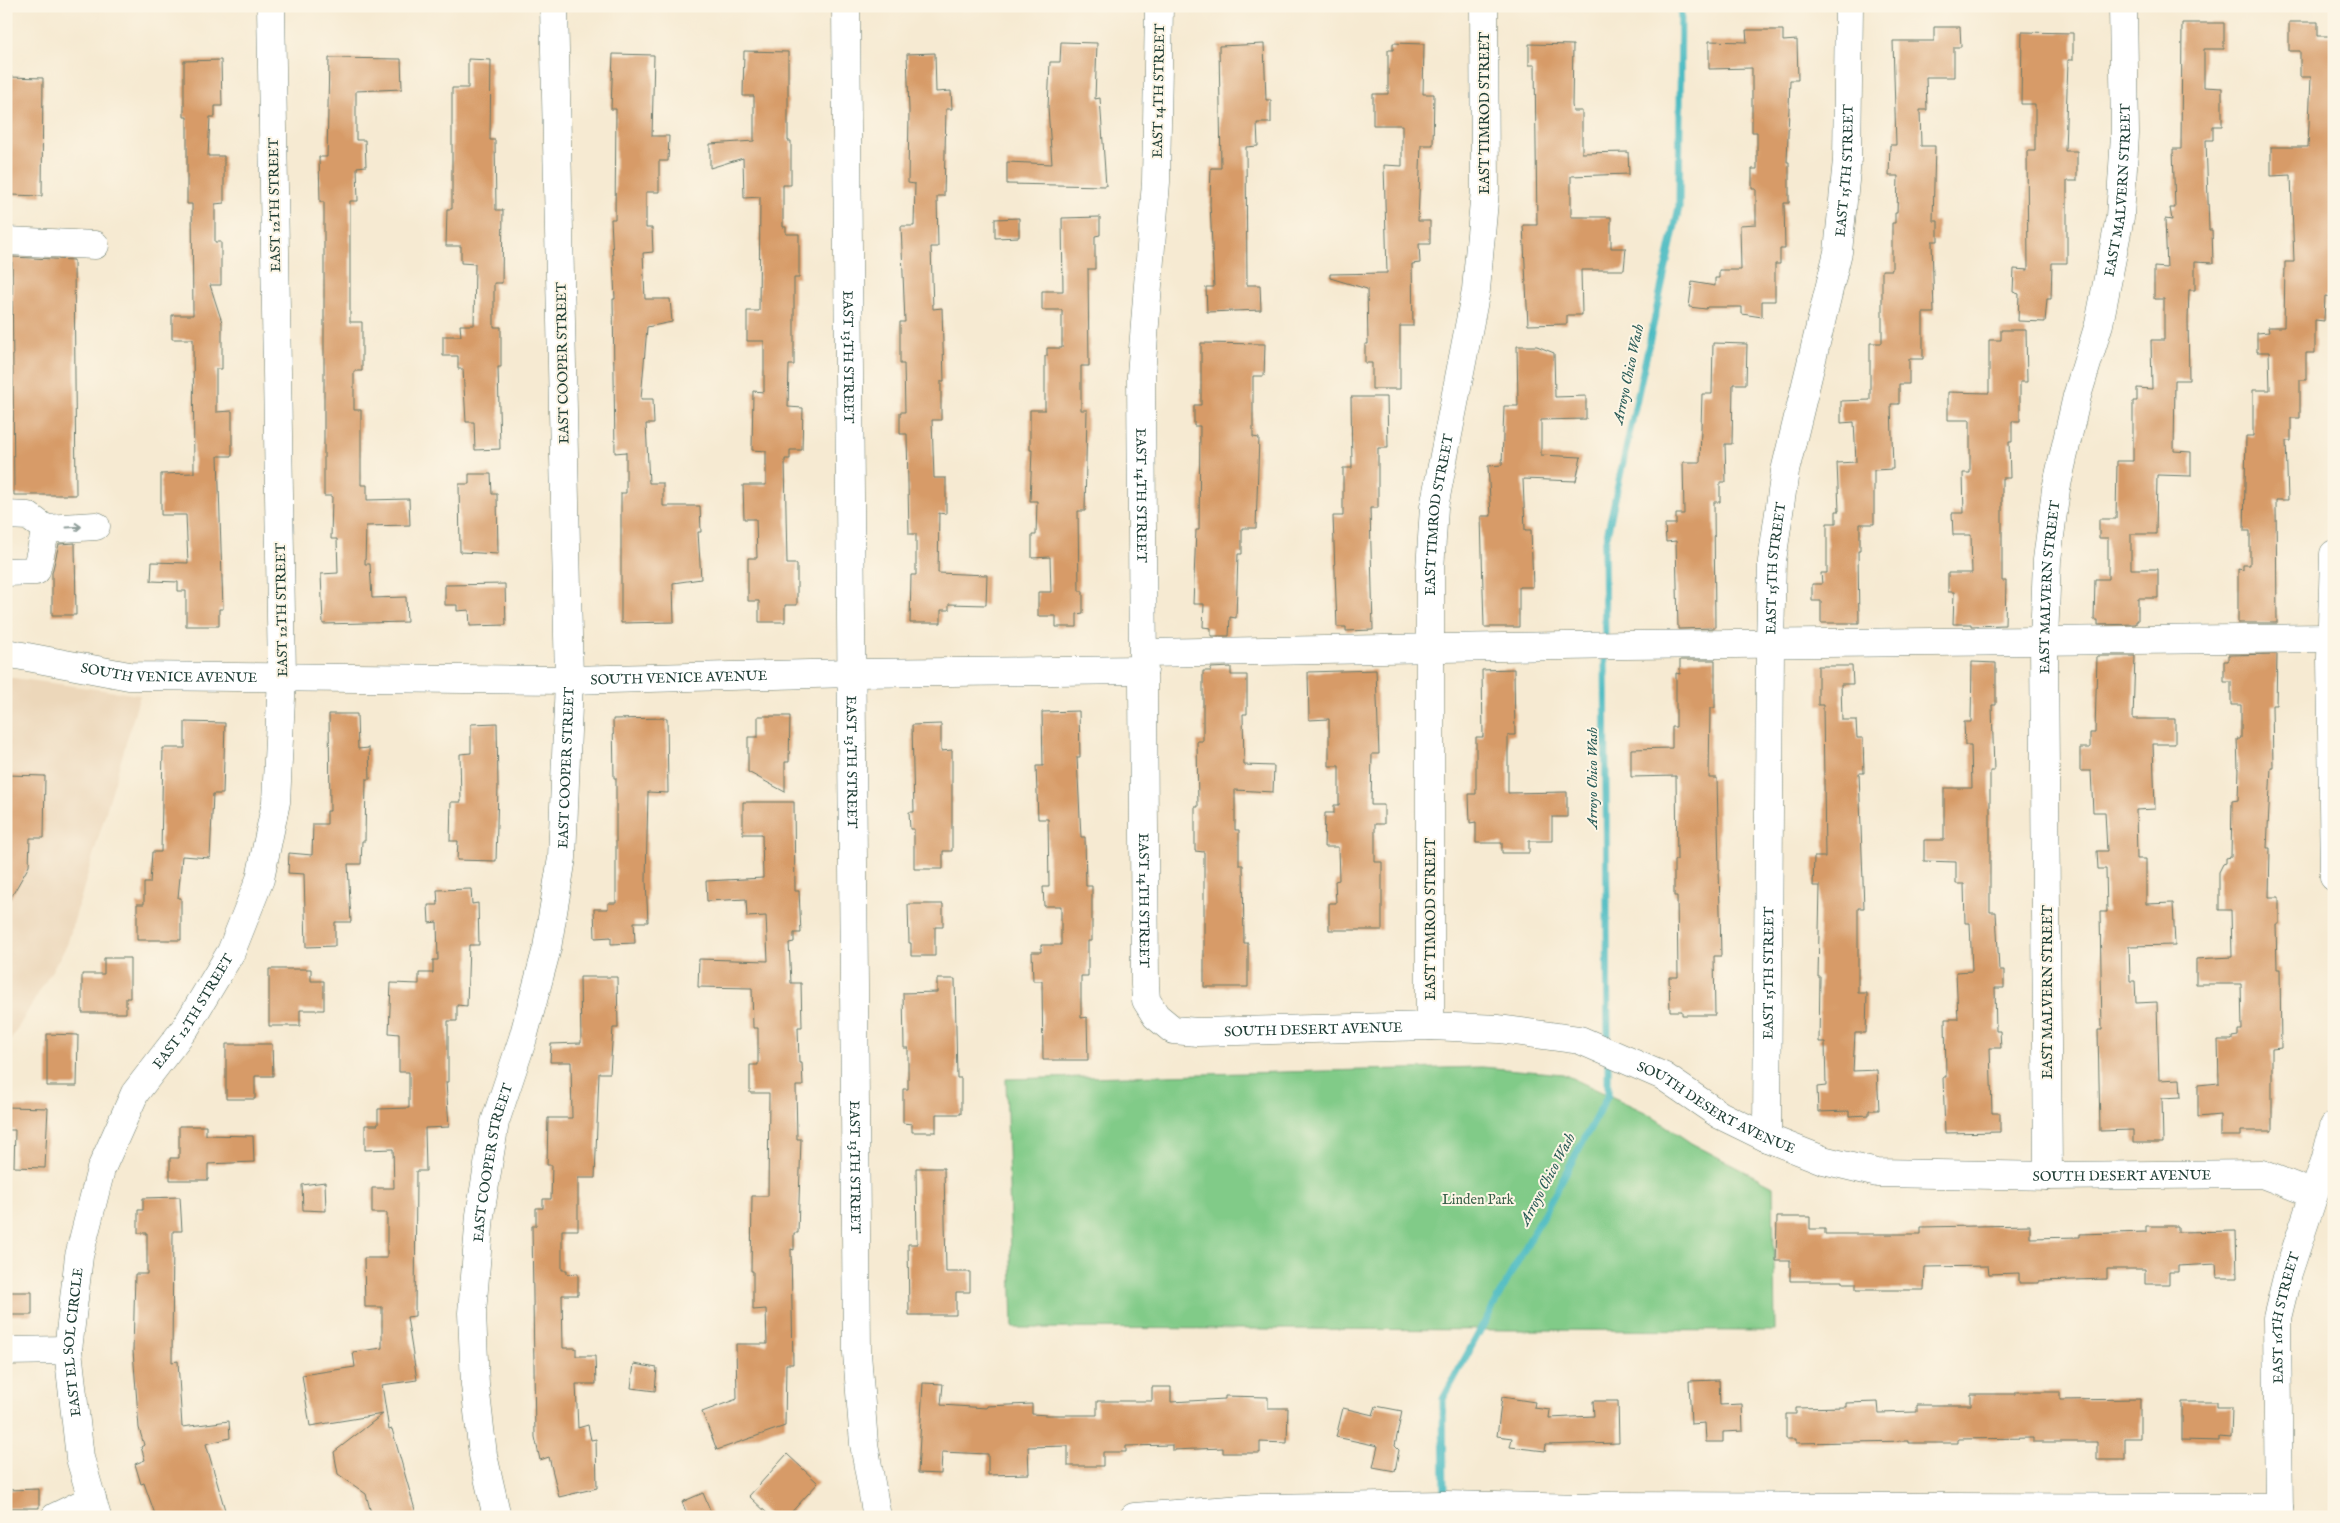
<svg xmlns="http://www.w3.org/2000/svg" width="2340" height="1523" viewBox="0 0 2340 1523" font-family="'IM FELL English',serif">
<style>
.built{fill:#ecd7ba}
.green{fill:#81cb88;stroke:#50845e}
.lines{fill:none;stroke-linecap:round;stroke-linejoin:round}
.stream{stroke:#4cbbc2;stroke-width:7}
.building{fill:#d79b68}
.minor-casing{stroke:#6a7a6b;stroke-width:29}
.minor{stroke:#fff;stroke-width:28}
.oneway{stroke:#8f9e9a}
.labels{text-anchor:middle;stroke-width:4;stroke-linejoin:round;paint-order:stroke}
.street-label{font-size:14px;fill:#1f3d34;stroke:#fcf5e5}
.park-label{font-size:14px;fill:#386049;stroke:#fcf5e5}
.water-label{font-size:15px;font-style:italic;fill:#2a5c58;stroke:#fcf5e5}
</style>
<rect width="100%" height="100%" fill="#fcf5e5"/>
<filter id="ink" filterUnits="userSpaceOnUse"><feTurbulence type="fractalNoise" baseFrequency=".02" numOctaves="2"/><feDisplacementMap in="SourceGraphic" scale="10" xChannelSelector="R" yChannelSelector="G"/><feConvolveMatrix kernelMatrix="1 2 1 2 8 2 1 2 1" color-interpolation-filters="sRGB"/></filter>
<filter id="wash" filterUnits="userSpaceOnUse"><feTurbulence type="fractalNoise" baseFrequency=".0096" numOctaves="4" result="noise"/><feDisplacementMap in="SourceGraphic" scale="20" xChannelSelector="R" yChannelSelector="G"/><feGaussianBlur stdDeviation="1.12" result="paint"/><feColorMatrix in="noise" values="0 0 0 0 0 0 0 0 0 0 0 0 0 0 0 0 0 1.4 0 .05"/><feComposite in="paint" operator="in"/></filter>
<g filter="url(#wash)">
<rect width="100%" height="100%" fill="#f6ead2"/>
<path class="built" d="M6,677l134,18 -73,250 -61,103z"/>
<path class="green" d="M1482,1067l81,7 84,39 44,30 82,43 2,145 -762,-3 -7,-249z"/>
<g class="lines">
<path class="stream" d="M1605,641l-1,-92 75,-342 2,-201
M1605,651l3,395
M1444,1499l-1,-100 165,-304v-36"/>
</g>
<g id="blocks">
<path class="building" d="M2289,22h29v14h16l-1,261 -8,-1 -1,25 -9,-1v33h-9v27h-6v38h-9v23h-5l2,59h-12l1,123h-39v-54l5,1v-5h7v-34h-6l2,-95h7v-46h17l-1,-38h-12v-19l12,-1 -1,-5h16l1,-65h9l-3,-87 -20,1v-29h37l3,-70h-11v-26h-11z
M2182,23h42v26h-20v38l18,1v38h-9v14h-7l3,90h3l1,33 -18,-1v28h-6l-1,30 1,60h-14l-1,71 17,1v24l-34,-1 -1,59h-25v35h27v29h-20v23h-2v3l-38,1v-5h-4l1,-41h13v-41h-9v-19h17l1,-58h16v-60h4v-13l15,1 -1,-49h13v-41h-10v-32l13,1 -2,-49 7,1 -2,-12h5l-2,-59h8z
M1934,27h26l1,20h-7v30h-28l1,33h-7l1,36h14l-2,75h5v20h-6l2,72h-11v46h-14v25h-10v20h-8l2,65 -19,1v54h-14v27h-2l1,72h-38v-22h-9v-17h10l-1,-11h6v-50h9v-12h3l-2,-48 19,-1 -2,-40 -13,1v-22l29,-1v-57h12v-73h10v-47h3v-10h2l1,-37h-9l1,-31h6l-3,-104h41z
M1746,30h37v11l14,-1 1,40h-8l-3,82h2v41h-5l1,46h-5v15h-5v37h-13v16l-20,-3v-7h-35l-1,2 -17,-2 3,-25 23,4v-8h4v-8h22l-1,-45 16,-1v-35h-4v-20h5v-37h-5v-64l-43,1v-28l38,1z
M2022,32l51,1v27h-5l-3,91h12v30h-10v82h-15l-1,36h-4l-2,23 -27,-1 1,-27 -6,-2 1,-23 14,1 -1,-119h8v-47h-14z
M1061,42l36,1 -2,56 5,-1 6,88 -99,-2v-22l45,2 -4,-56 2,-46h10z
M1393,43l31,1 -1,50h11l-1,51h-12l-3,76h12v23h-11l1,19 -8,1 1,62h-13v63h-28v-26h-7v-19h3l-1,-55 -37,-11v-4l57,-1 -3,-108 18,1v-41h-29v-31h15v-44h5z
M1264,44l2,56h5v23h-14l1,23 -12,1 1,138h13l1,25 -54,2 -1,-25h8l-4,-83 1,-36h10l-2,-122z
M1529,44l44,1 -1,60 1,6h9v42l46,-1 1,22 -58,2v41h40v31h15l-2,22h-43l1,45h-15v9l-39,1 -5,-100h14l-2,-160h-6z
M744,51l44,1v89h3v44h-8v42h3v7h13v44h-5v87h-5l-1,42 15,1 -1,42h-12v9h-5l2,105h10v41h-12v17h-26v-21h-11v-43h9l-1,-39h-12l-1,-34h23v-34l-14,-1 1,-59 11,1v-51h-17v-30h12l1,-114 -16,1 -1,-40 -33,10v-24l44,-3v-45h-11z
M935,53l1,39 15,-1 1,18h-6l-2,87h-7l1,51h-7l2,62 9,-1 2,73h-3v39h-9l2,58h12v36l-7,-1 -1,60 49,2 -1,30 -37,-1v6h-8v13h-31l1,-48h5v-41h-7l-2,-100h-7v-22h5l-1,-48h-4v-42h5l-4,-96h13l1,-42 -7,-1 1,-73 -2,-56z
M613,54l41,1 -2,81h17l-1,25h-9v31h-13v36h6l1,24 -10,1 2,46h25l2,23 -25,5 -6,72h12l1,25h-8l3,59h14v23h37l1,26h-3l3,47 -28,4 1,39 -53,1v-130h5v-41l-11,1 -2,-154h2l-4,-80h4l1,-110h-5z
M329,58l72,1 1,30 -46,2v49h9l1,26 -9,1 1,34h-8v121h12v49h-8v39h7v75h6v15l42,-1 1,26 -44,1 -1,38h5l2,34 34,-1 1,25 -84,2 -2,-50 17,-1 -1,-34h-6l1,-43h-8v-294h-4l-1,-45h8z
M468,59l23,1 -1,80h5l1,70h7l-1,73h-8v44h7v40h-3l2,82 -25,1 -1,-28h-8l-3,-53h-5v-13h-15v-20h18l-1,-11h14l1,-61 -14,-1v-17h-15l1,-37h5v-121h16z
M221,60l1,46h-7v11h-5l-2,39h16v47l-9,1v38h6v43h-11l12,37v47h-6v43l16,-1v45h-14l5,153h-4v17h-33v-35h-8v-9l-27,-1 1,-19 36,1 -2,-48h-25v-41l33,-1 -1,-134h-21v-24h21l-1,-111h-5v-87h-3v-56z
M10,77l33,1 -1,118 -31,-1z
M1100,217v18l-5,1v33h-7l1,97h-8v44h6l-2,101h-7l1,80h4v22l-6,1v13h-21v-11h-18v-24h13l-1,-35 -18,1v-23h4l1,-34h-7l2,-51h-2v-40h15v-54h2v-8h15v-38h-20v-19h21l-1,-73z
M1019,218v19l-24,1v-19z
M12,257l62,3 2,235h-62z
M2001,330h25l1,52h-7v39h-8v21h-3l1,36h-8v103h4l-1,44 -34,1v-2h-18l1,-32h-6v-19h24l-1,-38h-18l-1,-22h12l-1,-40h7v-53h-22v-28l41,1v-53h12z
M1201,343l64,1 -1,32h-11v61l6,1 -3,90h-14v26h-4l-2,64 -6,-1 -1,19h-18v-8l-8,-1 1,-23h-11l3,-74h3l1,-104h-6v-21h7z
M1713,343l34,1 -1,40h-13l-1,60h-7l1,38h-6v20h-6l1,126 -37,1 -2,-88 -10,1 -1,-18h11v-10h8l-1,-52h17l2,-68h10z
M1517,346h20l17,7 1,44 31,-1v23l-45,1v35l40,2 -5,24 -53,-2 2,51h6l2,57h-14v40h-35l-3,-111h10l-3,-50 14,-1 2,-59h14z
M1351,397h36l1,51h-10v60h-8l3,122 -27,1v-4h-9l-4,-111h10v-48h9z
M469,474h22l1,20h5l1,60 -38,-2 -1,-68h10z
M75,543l1,72h-24v-42l7,-29z
M505,584l1,41 -36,1 -1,-16 -12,1v-6h-12v-20z
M2277,654l-1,51h-4l1,62h-2l-4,81h3l-1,49h10v27h-3l1,45h3l1,79 -9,1v82h-31v5h-21v-21l-22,2v-32l21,-2 -1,-43h14v-3l6,-1v-6h4l-1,-46h-45v-25l36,-2 -1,-47h-12v-38l4,-8 3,-1v-5l5,-1 1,-56 6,-1 1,-32h-1l-1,-29h4v-34h-10v-23h-7v-21h4v-6z
M2097,656h38l-2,63h42v25h-22l2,65 -19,1 1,49h9v45l27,-1 2,42 -46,1 1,35h5l1,22 21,-1 2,78 21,-1 1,18 -19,1 1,45h-30v-13l-33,1 -2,-101h4l-2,-118h7l-1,-43h-8l-1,-18h10l-2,-39h-12l-2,-41h-11v-23h10v-15h5z
M1680,660h35v48h-5l-1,70h8l4,178h-7l1,59h-33v-4h-12l-1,-34h9l-1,-81h-3v-36h3l-1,-84 -45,1v-28l41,-1v-21h4v-54l4,1z
M1972,662l24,1v42h-4l2,66h-4v141h6l3,58h5v18h-9l1,43h4l1,17h-11l2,65h8v19l-55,1 -2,-56h3l-1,-58h13l-2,-47 16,-1 -2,-48h-5l-1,-39h-8v-22l-32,-1v-21h20v-52h28l-1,-43h-6l-1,-23h7z
M1818,666h34l1,18h-12l1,36h14l1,18h6l1,35h-5l5,135h-6v85h9l-1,40h-11l-2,38 24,-1 2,40h-10v5l-20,1v-5l-31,1 -1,-25 9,-1 -1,-44h-6l1,-65h-2l2,-91h-7l1,-29h11l-2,-152h-5z
M1231,667v8h16v39h-4l1,51 30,1 -1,26 -38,-2v40h4v35h4l1,78h4v44h-44v-135l-9,-1v-44h3l-1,-66h6v-70h8v-3z
M1514,669l1,66h-7v58l59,-1v25h-15v24h-23v12h-27v-10h-26v-21l-6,1 -1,-29h7v-57h7l-1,-67z
M1376,670l3,84h-7l-1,51h13v19h-9v38h7v68h-53v-27h7l-1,-22 4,-1 -1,-33h-14l1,-34h9v-8h5v-39h-10v-47l-20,1 -1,-48z
M1079,711l1,46h-3l4,80h4l1,49h6v55h-4v35h-7v42l6,-1 1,43h-45l-1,-79h-9l-1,-29h9v-7h20v-39h-17l-1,-19h6l-1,-68h-10l-2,-53h7l-1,-54z
M329,714h28l1,35 11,-1 1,31h-4l-1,62h-3l-1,23h-13l3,58h-16v24l-29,1 -2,-73 -16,-1 1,-20 23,2 1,-31h14v-13h3z
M758,716h32l-1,46h-4v30l-37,-20v-35h10z
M667,718l1,75 -20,-1 -2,89 2,41h-14l1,21 -24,1v-7l-16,1 -1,-29h14v-6h8v-125h-2l-1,-59z
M185,722l40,1 -2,71h-10l-3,64 -28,-2 -4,42h3v42h-44v-36h7v-21h6l2,-31h9l2,-104h22z
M497,723l1,64 -2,74 -39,-1 1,-19h-8l1,-39h10l-1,-48 11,-1v-29z
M941,724v27l11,-1v101h-9v18h-29v-40h-4l-1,-17h5l-2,-87z
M6,775l39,1 -1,62h-14l-1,28 -23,40z
M743,802h51l1,89h4l2,42h-7v9l-5,1 2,40h10l1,44h-4l1,36h3l1,23h-7l1,53h4l-3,94h-4v17l-3,-1 2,115h-7l-1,62 -68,24 -15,-38 35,-13 -1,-55h31l-1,-35 -13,1v-39h-2l1,-75h16l1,-103h-19v-28h8v-37h-5l-1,-40 -54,-1 1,-28 69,2 -2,-45 -19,1 -1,-18 -39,2 -1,-20 57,-3 -1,-44h-19z
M471,889l1,15 6,-1 1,42h-10l-2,61 -10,-1v16h-9v61h-2l3,45 -24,1 1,43h-10l-1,145 -8,1 10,63 -35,5 7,45 3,-1 25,88h-45l-6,-23 -28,-20 -4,-22 49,-38 -73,12 -8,-51 53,-8 -2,-15 29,-4v-41h-17l-1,-49h23v-45h-15v-25h22l-1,-39 -28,1v-25h13v-16l31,-1v-36h-10v-38l-10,-1 2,-50 28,1v-11h14v-13h5l-1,-38 -8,1 -1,-18h10l-1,-15z
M908,904h35v23h-8v29h-24v-13h-2z
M104,958h26v40h-4v15h-44v-39h22z
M269,969h42v12h13v29h-24v16h-31z
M580,977h37l1,51h-5l-3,45h-11l-4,105h-17v52h-16v40h5v4l11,-1v22h-16l1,53h13v8h19l1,28h-20l2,44 10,-3 3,15 5,-1 1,49 -38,9 -10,-40 -9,3 -5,-23 -3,-211h4v-18h7v-9h8l1,-34h-5l1,-47h24l-1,-56h-21l1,-18 30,-1z
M937,979h18l2,99h4v36h-25v18h-24v-8l-9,-1v-34h5v-41h-4l-1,-55 34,-1z
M47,1034l31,1 -1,51h-30z
M226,1044h46l1,32h-18v23h-29z
M6,1107l42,1 -3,60 -31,-1 1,-37h-9z
M179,1126h27v9l47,1 1,26 -46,2v16h-38v-22h9z
M916,1168h28l2,104h24v20h-14v23h-47l-1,-71h9z
M325,1182l1,29 -23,-1 -1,-25z
M180,1197l2,34h-9l-1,131 6,-1 4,66 47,-6 1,17 -24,6 21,73h-71l-12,-34 -3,1 -6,-20 10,-4 -4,-13 3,-2 -5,-17 -6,-77 2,-77h12v-41h-9v-23h5v-12z
M1777,1217h33v12h15v5h96v-7l109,-2v13l50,-1v-3l66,-2v-6h32v6l58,-1 1,47h-20l-1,-14 -38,2v6h-9v12h-24v-15h-38v10l-68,2v2h-20v-10l-30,1 -1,-8 -63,1 -1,23h-68v-7h-13v-2h-53v-20h-14z
M6,1292h26v23h-26z
M634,1364l23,4 -2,23 -24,-3z
M1719,1380l1,25 22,-1 1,27 -20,1v10h-17l-1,-19 -14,1 -2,-43z
M923,1383l20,1 -2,21 46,3v-2l45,-2v10l15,1h50v-14h55v-14h19v15l54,-3v-3l43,1v11h20l-1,35 -27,-1v11h-37v-5l-51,2v-5l-46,1v6h-23v14h-35v-20l-40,1 1,27 -41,1v-21l-46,-2 -1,22 -23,-1z
M2015,1392h45v8l80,-1v39h-15v22h-28v-18h-64v-4l-75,1v4h-49v-2l-113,2v-4h-10v-25h10v-6l50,-1v-4l32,-1 1,11 38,-1v-7h54v-11h44z
M1502,1397l33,5 -1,6 16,2 -1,8 45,-2 -1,-15h25l1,42 -73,2 -1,6 -35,-4 2,-9 -15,-2z
M2182,1402h34v6h16l-1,30 -12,-1v4l-37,-1z
M1376,1406l26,5 -7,35 4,4 -4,21 -22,-4 5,-21 -42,-9 7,-29 30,7z
M787,1454l31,29 -31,34h-16l-22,-21z
M39,1489v19h-33v-18z
M703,1493l10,24h-25l-6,-15z"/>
</g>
</g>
<g filter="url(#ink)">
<use href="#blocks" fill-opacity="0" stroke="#6a7a6b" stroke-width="1"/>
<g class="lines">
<g class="minor-casing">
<g id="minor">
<path id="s1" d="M846,6l11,1347 7,91 13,73"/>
<path id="s2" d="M1159,6l-3,176 -15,193 4,610 1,15 10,16 17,14 25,2 232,-6 69,3 81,11 83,36 57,39 47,23 56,22 54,13 171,3 214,-2 52,20"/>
<path d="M6,241l89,4"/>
<path d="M6,515l22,1 18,13"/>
<path d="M2334,554l-3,104 3,219"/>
<path d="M6,572l30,-1 10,-42 50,-3"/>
<path id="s3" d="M6,653l123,23 440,4 283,-7 292,-3"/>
<path d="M1144,653l483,-8 705,-7"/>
<path id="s4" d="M1430,1026v-456l4,-63 42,-217 9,-100 -1,-184"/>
<path id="s5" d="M1767,1138l3,-494 2,-83 13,-90 53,-219 9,-92 2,-154"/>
<path id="s6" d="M2048,1176l-4,-534 3,-82 9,-71 21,-93 22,-72 21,-107 5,-83 -2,-128"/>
<path d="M6,1351l62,-1"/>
<path d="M55,1517l37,-18"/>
<path id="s7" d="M97,1517l-17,-59 -12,-108 11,-94 22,-87 34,-76 51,-66 45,-75 29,-73 16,-77 6,-125 -11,-671"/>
<path id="s8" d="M497,1517l-14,-62 -8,-70 -3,-72 8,-98 15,-93 28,-84 24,-90 15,-90 7,-178 -15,-674"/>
<path d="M1134,1517l123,-9 187,-3 143,3 16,-2 676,2"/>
<path id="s9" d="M2279,1517l-2,-199 11,-45 37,-112 9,-35"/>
</g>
</g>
<use href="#minor" class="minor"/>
</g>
<defs><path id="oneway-shaft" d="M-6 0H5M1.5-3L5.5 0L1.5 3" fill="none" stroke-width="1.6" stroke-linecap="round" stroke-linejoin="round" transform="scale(1.25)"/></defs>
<use class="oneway" href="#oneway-shaft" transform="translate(74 527) rotate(-3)"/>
</g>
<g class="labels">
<g class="street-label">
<text transform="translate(1158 91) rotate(-89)" y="5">EAST 14TH STREET</text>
<text transform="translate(1484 113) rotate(-90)" y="5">EAST TIMROD STREET</text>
<text dy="5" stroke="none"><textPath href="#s5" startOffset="975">EAST 15TH STREET</textPath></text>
<text dy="5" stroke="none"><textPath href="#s6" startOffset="994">EAST MALVERN STREET</textPath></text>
<text transform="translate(274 205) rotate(-91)" y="5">EAST 12TH STREET</text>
<text dy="5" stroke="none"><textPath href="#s1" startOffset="351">EAST 13TH STREET</textPath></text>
<text transform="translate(562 363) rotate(-91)" y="5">EAST COOPER STREET</text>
<text dy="5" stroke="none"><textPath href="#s2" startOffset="490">EAST 14TH STREET</textPath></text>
<text dy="5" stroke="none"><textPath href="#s4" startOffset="512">EAST TIMROD STREET</textPath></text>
<text dy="5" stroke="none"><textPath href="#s5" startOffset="570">EAST 15TH STREET</textPath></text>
<text dy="5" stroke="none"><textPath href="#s6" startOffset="589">EAST MALVERN STREET</textPath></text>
<text transform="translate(281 610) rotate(-91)" y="5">EAST 12TH STREET</text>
<text dy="5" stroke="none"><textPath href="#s3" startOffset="165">SOUTH VENICE AVENUE</textPath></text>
<text dy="5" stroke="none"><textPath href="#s3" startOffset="675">SOUTH VENICE AVENUE</textPath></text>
<text dy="5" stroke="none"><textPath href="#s1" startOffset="756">EAST 13TH STREET</textPath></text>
<text dy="5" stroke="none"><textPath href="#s8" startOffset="762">EAST COOPER STREET</textPath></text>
<text dy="5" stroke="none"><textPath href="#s2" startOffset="895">EAST 14TH STREET</textPath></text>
<text transform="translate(1430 919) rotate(-90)" y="5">EAST TIMROD STREET</text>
<text dy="5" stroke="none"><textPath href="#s5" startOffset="165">EAST 15TH STREET</textPath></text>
<text transform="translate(2047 992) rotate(-90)" y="5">EAST MALVERN STREET</text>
<text dy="5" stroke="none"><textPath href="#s7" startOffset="538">EAST 12TH STREET</textPath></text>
<text dy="5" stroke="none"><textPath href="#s2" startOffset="1176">SOUTH DESERT AVENUE</textPath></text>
<text dy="5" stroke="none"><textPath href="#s2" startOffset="1596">SOUTH DESERT AVENUE</textPath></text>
<text dy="5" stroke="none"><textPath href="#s8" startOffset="358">EAST COOPER STREET</textPath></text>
<text dy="5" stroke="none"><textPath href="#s1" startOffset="1161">EAST 13TH STREET</textPath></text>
<text dy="5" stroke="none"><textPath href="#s2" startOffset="2016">SOUTH DESERT AVENUE</textPath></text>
<text dy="5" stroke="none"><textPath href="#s9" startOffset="200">EAST 16TH STREET</textPath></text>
<text dy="5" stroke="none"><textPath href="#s7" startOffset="178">EAST EL SOL CIRCLE</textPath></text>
</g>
<g class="park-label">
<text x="1478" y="1204">Linden Park</text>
</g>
<g class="water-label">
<text transform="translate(1628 374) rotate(-78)" y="5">Arroyo Chico Wash</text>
<text transform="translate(1592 778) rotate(-90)" y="5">Arroyo Chico Wash</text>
<text transform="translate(1547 1179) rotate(-62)" y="5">Arroyo Chico Wash</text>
</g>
</g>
<rect width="2340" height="1523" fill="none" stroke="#fcf5e5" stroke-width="25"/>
</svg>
